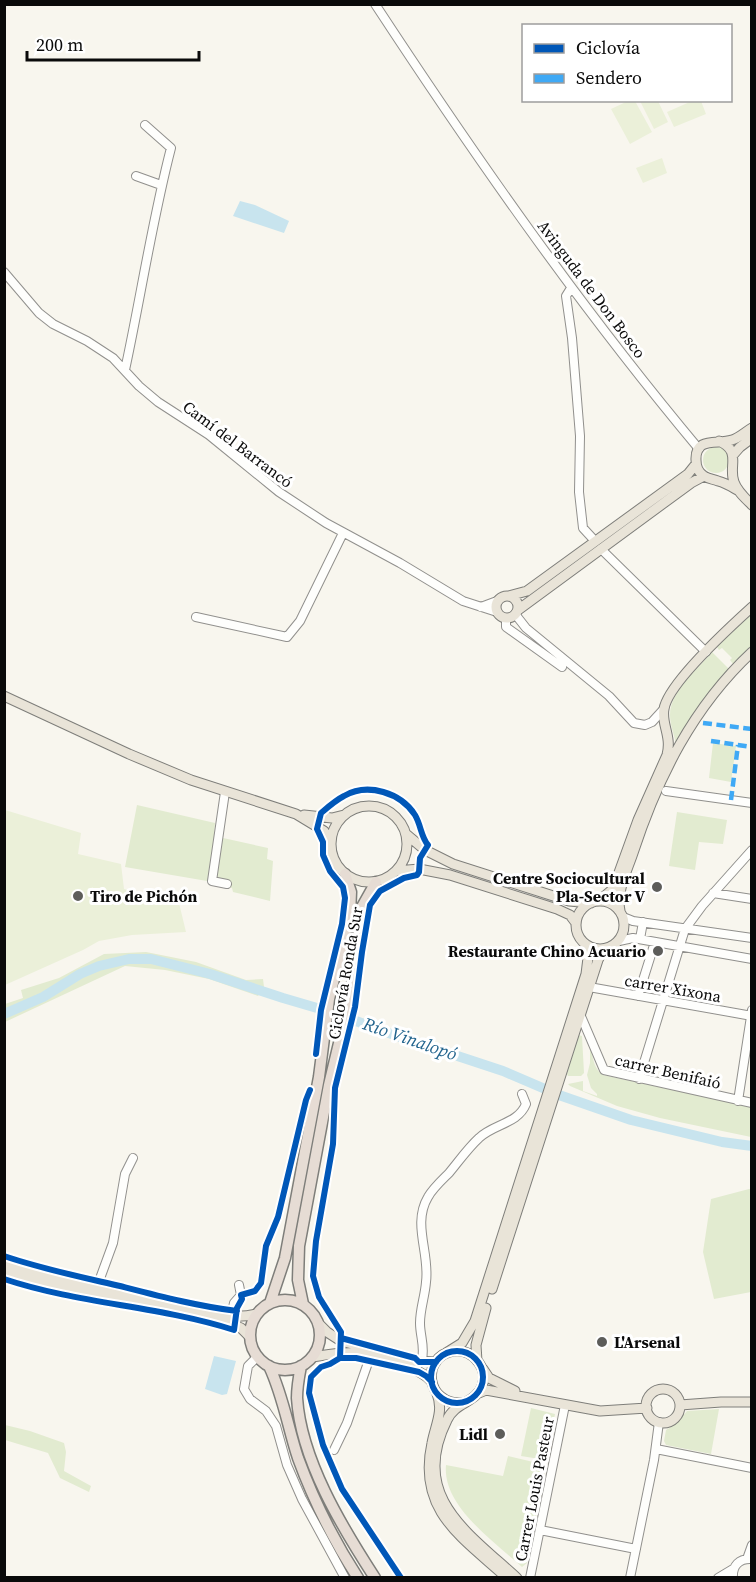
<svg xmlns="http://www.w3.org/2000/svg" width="756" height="1582" viewBox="0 0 756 1582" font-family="'Source Serif 4',serif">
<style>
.green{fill:#e2ebd0}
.pitch{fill:#ebf0d9}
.water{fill:#c8e4ee}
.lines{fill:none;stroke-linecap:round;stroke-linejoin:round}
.river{stroke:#c8e4ee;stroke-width:10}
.minor-casing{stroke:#91908d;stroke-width:10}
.major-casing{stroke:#7e7e7a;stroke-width:11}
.highway-casing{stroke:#7e7e7a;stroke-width:13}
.minor{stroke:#fefefc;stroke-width:8}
.major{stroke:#e9e4d8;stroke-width:9}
.highway{stroke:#e6dcd4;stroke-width:10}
.quiet{stroke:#3fa9f5;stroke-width:4.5;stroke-dasharray:9 4.5;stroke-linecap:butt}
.cycleway-casing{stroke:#fff;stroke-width:10}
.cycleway{stroke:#0057b8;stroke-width:6}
.poi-dot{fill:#5d5d5a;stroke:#fff;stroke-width:2}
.labels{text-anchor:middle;stroke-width:6;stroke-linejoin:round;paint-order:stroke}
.street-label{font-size:16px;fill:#0a0a0a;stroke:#fff}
.poi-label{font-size:16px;font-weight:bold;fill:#0a0a0a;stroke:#fff;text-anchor:end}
.water-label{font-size:18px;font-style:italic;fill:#22648d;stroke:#fff}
</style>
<rect width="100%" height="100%" fill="#f8f6ee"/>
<path class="green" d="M703 460a13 13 0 1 1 26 0a13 13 0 1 1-26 0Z
M751,614v32l-18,18 -3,-4 2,-2 -10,-10 -3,2 -2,-3z
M712,652l17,17 -40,51 -13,24c-2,-10 -6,-19 -6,-29 0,-24 28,-46 42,-63z
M713,743l23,3 -5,36 -22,-4z
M137,805l78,18 -1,13 54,12 -1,11 6,2 -3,40 -37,-9 -1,-4 -25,-7 -82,-14z
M677,812l50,8 -4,24 -24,-2 -4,28 -26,-4z
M146,952l50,10 50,18 17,-1 1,8 -6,9 -49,-17 -44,-9 -40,-4 -120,56v-18l18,-6 -2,-8 38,-12 45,-24z
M578,1035l4,1 2,37 -3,3h-13l-1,-2z
M590,1039c2,12 2,29 13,36l148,32v30l-91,-19 -43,-12 -47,-20 -2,-2 15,-3v10l14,5v-2l-6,-6 -4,-13 3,-12z
M749,1189h3l-1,103 -37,7 -11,-47 8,-53z
M531,1408l24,6 -9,46 -25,-4z
M719,1409l-8,45 -45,-9 -2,-4 2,-11 11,-7 10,-12z
M5,1425l25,6 34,12 2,9 -2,19 27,15 -2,6 -29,-14 -12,-25 -43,-13z
M508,1456l38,9 -19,98 -5,4c-27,-25 -80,-61 -76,-102l57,11z"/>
<path class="pitch" d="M628,101h7l17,31 -22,12 -19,-35z
M640,101h18l10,21 -14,7z
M692,101h9l5,13 -32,13 -7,-15z
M662,158l5,15 -24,10 -7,-15z
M5,810l76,23 -3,21 43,10 3,25 55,14 7,29 -54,3 -33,6 -16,9 -78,35z"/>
<path class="water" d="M240,201l15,4 34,16 -5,12 -51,-17z
M214,1356l22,5 -9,33 -5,1 -17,-6z"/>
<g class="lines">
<path class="river" d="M4,1014l39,-17 37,-23 19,-8 30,-7h22l59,15 73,24 51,15 66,24 103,34 56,24 72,25 91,22 30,4"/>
<g class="minor-casing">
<path id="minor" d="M375,4c101,154 206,304 324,445
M136,176l25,9
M4,272l35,41 14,11 34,17 26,17 26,28 19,16 51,33 70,57 47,31 74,40 63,38 34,11
M571,288l-5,8 6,42 8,98 -1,56 4,36 12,13
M125,370c16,-74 27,-149 46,-222l-26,-23
M601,549l105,103
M481,607l16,-6
M515,614l11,14 83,68 25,27 11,2 7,-3 11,-12
M196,617l91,20 13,-16 43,-88
M506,618v9l56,40
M666,791l86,12
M225,792l-13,89 15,3
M713,893l39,6
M623,917l10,4 119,17
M640,939l3,-17
M619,941l14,-3 119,21
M589,987l163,29
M638,996l17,-54
M580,1014l24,56 148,33
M639,1079l46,-150 17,-23 50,-56
M738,1101l14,-91
M98,1284l15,-41 12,-69 8,-16
M231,1316l3,-13 7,-8 -2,-10
M258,1356l-10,10 -4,23 6,10 16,12 10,15 11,39 15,34 43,79
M419,1362l3,-3c3,-13 -2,-23 -2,-36 0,-14 5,-27 6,-41 4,-29 -14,-58 2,-85 5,-9 14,-17 21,-24 10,-12 19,-25 30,-35 14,-14 39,-14 47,-34l-4,-10
M656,1449l96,19
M334,1450l13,-27 23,-66
M540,1530l96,19
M747,1559l5,-14
M530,1578l35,-173
M630,1578l24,-118 5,-38
M718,1578l15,-9
M733,1578c-1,-12 6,-20 19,-19"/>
</g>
<g class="major-casing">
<path id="major" d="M719,441c23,10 9,25 15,41 3,9 11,16 18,23
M733,455l7,-8 12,-9
M739,491c-7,-4 -13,-8 -21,-10 -5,-2 -9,-2 -14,-5 -5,-3 -8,-9 -8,-16 -1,-24 22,-15 36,-20 7,-2 13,-8 20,-12
M496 607a11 11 0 1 1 22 0a11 11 0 1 1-22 0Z
M509,596l18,-5 161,-117 8,-10
M518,610l173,-127 13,-7
M4,696l125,58 62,26 105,34 28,17 7,13
M331 844a38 38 0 1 1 76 0a38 38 0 1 1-76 0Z
M304,815l28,3 12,-3
M406,834l19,16 28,14 116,37 22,2
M397,871l22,-2 31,6 107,34 13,6 6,8
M576 925a24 24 0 1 1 48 0a24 24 0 1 1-48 0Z
M599,901l14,-12 25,-69 29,-65c5,-19 -6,-31 -3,-46 4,-26 67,-83 88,-102
M620,911c-4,-19 7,-40 13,-58 25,-76 60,-146 119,-201
M4,1264c52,17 105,25 158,37 29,6 64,21 94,13
M4,1271l48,15 175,36 14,6 9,9
M492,1289l106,-329 4,-8 5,-3
M318,1323l9,9 14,9 73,20 22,1
M446,1353l16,-10 13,-22 111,-347 2,-16 -3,-14
M312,1357c14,-2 28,-5 42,-4 21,3 64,12 78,29
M477,1361l-1,-16 10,-37
M483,1369l6,9 26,13
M646 1406a17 17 0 1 1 34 0a17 17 0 1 1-34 0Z
M479,1393l7,-3 114,21 47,-3
M437,1394c7,17 -2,32 -5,49 -15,68 30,94 75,135
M462,1403c-36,2 -42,-46 -9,-52 19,-3 36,17 29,35 -6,17 -27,16 -35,34 -38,76 20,112 70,158
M680,1405l41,-3h31"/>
</g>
<g class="highway-casing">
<path id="highway" d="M250 1335a35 35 0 1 1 70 0a35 35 0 1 1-70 0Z
M270,1303l15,-45 34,-181 10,-78 21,-85 1,-22 -6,-18
M303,1304l-5,-24 1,-34 30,-161 22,-92 11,-86 14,-25
M269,1366c14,29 19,62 29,92 15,41 36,83 60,120
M301,1366c-2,10 -4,22 -4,32 4,62 45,129 78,180"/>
</g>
<use href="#minor" class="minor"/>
<use href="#major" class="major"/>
<use href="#highway" class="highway"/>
<path class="quiet" d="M703,723l49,6
M711,741l41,6
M731,800l7,-55"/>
<g class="cycleway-casing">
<path id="cycleway" d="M316,1054l5,-44 21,-86 3,-26 -2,-11 -13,-16 -7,-16v-13l-6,-13 4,-16c7,-6 15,-13 23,-17 24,-14 57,-3 71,19 6,10 6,22 13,30l-8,13 -1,14 -2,3 -13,3 -24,13 -10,14 -8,47 -7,55 -20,81 -2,56 -17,97 -3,35 6,21 22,35 -1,26
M4,1256c38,13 77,21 116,30 39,10 77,20 117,25
M4,1279c75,25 155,27 230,51l3,-22 5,-9 -1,-4 14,-4 6,-8 5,-37 12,-29 28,-117 4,-10
M341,1338l74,20 4,4h17
M431 1377a26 26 0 1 1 52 0a26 26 0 1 1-52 0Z
M340,1358l-10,6 -9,3 -10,10 -2,16 14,52 19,44 59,89
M340,1358h16l63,14 7,4 6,6"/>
</g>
<use href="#cycleway" class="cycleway"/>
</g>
<g class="poi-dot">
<circle cx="657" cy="887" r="6"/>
<circle cx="78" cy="896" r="6"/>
<circle cx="658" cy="951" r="6"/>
<circle cx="602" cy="1342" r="6"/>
<circle cx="500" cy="1434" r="6"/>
</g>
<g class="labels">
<g class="street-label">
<text transform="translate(592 289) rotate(53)" y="6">Avinguda de Don Bosco</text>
<text transform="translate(238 444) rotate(37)" y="6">Camí del Barrancó</text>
<text transform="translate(345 973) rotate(-80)" y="6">Ciclovía Ronda Sur</text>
<text transform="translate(673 988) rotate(10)" y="6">carrer Xixona</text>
<text transform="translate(668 1071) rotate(13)" y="6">carrer Benifaió</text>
<text transform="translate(534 1489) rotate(-79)" y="6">Carrer Louis Pasteur</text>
</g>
<g class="poi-label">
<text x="645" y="884">Centre Sociocultural<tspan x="645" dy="18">Pla-Sector V</tspan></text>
<text x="90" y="902" text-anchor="start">Tiro de Pichón</text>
<text x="646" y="957">Restaurante Chino Acuario</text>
<text x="614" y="1348" text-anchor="start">L'Arsenal</text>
<text x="488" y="1440">Lidl</text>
</g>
<g class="water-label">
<text transform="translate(410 1039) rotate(19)" y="6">Río Vinalopó</text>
</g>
</g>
<rect width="756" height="1582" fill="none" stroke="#0a0a0a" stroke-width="12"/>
<rect x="522" y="24" width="210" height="78" fill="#ffffff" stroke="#9d9d9d" stroke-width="1.5"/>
<rect x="534" y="44" width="30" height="9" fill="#0057b8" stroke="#9d9d9d" stroke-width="1.5"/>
<text x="576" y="54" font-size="18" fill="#0a0a0a">Ciclovía</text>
<rect x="534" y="74" width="30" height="9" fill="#3fa9f5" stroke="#9d9d9d" stroke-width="1.5"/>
<text x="576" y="84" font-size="18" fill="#0a0a0a">Sendero</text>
<path d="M27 51v9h172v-9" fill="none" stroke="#0a0a0a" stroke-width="3"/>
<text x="36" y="51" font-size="18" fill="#0a0a0a" stroke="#ffffff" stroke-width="4.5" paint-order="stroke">200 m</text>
</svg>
